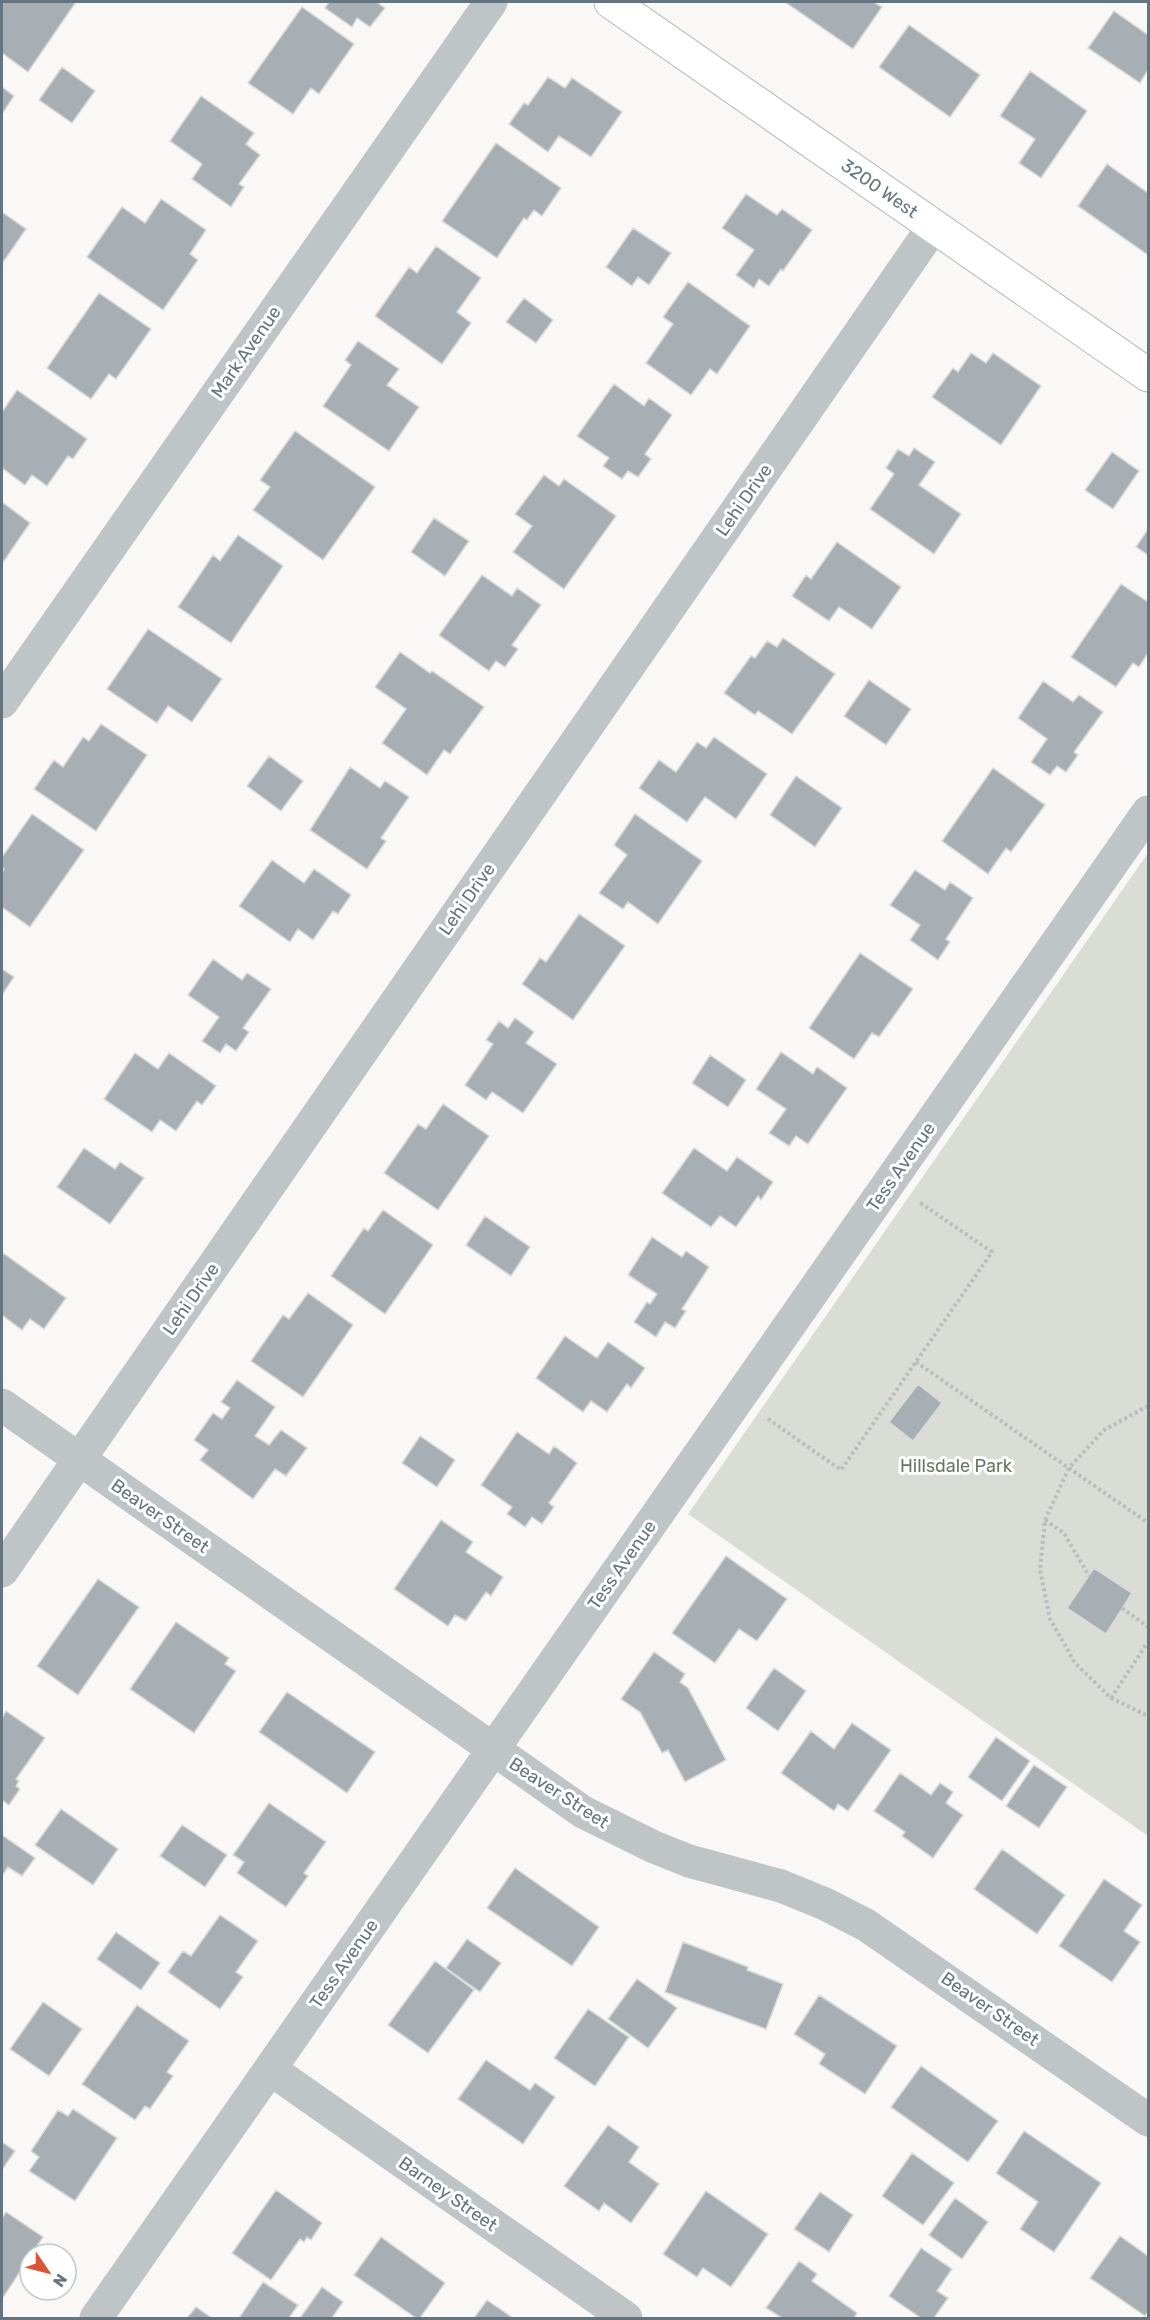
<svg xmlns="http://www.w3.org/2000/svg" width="1150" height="2320" viewBox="0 0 1150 2320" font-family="Rubik,sans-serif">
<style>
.green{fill:#d9ddd6}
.building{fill:#a7afb5;stroke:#dadad8;stroke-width:1.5}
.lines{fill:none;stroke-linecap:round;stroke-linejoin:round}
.secondary-casing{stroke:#b2b8bc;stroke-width:35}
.path{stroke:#babdbf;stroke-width:4;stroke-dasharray:3 3;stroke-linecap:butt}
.minor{stroke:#bfc4c7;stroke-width:33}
.secondary{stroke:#fff;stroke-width:33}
.labels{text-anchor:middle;stroke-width:6;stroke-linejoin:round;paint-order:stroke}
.street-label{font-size:18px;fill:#65757f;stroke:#fff}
.park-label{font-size:18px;fill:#687864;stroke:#fff}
</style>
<rect width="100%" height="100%" fill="#f9f8f6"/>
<path class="green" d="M1148,853v983l-460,-322z"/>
<path class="building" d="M2,2h74l-48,70 -26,-19z
M329,2h52l-2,2 6,4 -15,19 -13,-9 -5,9 -27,-19z
M785,2h89l8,5 -29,42z
M302,7l52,37 -35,50 -8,-6 -18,26 -45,-31z
M1114,11l34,24v35l-8,13 -52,-35z
M909,25l71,50 -30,42 -71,-50z
M62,67l33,24 -23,32 -33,-23z
M1030,71l57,40 -46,67 -22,-15 16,-24 -35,-23z
M548,77l17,11 7,-10 50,34 -31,45 -32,-21 -11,16 -39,-28 15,-21 4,2z
M2,87l12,9 -12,18z
M201,96l53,37 -8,11 14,11 -21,29 5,3 -13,20 -39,-28 10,-15 -32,-23z
M496,143l65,45 -19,28 -8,-6 -7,10 -3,-2 -27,40 -55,-37z
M1107,164l41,29v62l-70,-49z
M746,194l31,21 5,-6 30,21 -29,41 -2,-2 -12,17 -10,-7 -5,9 -18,-13 18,-25 -32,-22z
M161,199l45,31 -16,24 8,6 -35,50 -76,-53 35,-50 23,16z
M2,212l24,17 -22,32 -2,-2z
M633,228l38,25 -22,32 -11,-8 -6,9 -26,-19z
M436,246l45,32 -24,34 14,11 -29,41 -67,-48 34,-49 8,6z
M688,282l62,44 -33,48 -7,-5 -19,26 -45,-32 27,-39 -10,-7z
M99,293l52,36 -35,50 -7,-5 -18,25 -44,-31z
M524,298l29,22 -17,23 -30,-21z
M358,341l41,28 -12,16 32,22 -30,44 -66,-45 28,-41 -6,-5z
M971,353l15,10 7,-10 48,33 -40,59 -69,-48 21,-29 5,4z
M614,384l30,22 5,-8 23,17 -27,39 6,5 -13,18 -10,-6 -6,8 -19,-13 6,-8 -32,-22z
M17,390l70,49 -14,20 -5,-3 -21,30 -15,-11 -7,10 -23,-17v-56z
M295,431l80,56 -52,73 -70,-50 17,-23 -10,-7z
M914,448l21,14 -16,23 42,29 -27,40 -64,-45 24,-35 -8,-6 12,-19 11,7z
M1112,452l27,19 -26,38 -28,-19z
M544,475l15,11 5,-7 52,37 -52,73 -51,-37 19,-26 -17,-12z
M2,502l28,21 -28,41z
M434,518l35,23 -24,35 -34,-24z
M1148,529v26l-12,-8z
M238,535l45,31 -52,77 -53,-36 35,-52 7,6z
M837,542l64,45 -29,42 -33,-22 -10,14 -37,-25 14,-21 5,4z
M482,575l30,21 5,-8 24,17 -29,40 6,4 -13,18 -9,-6 -7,10 -50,-36z
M1121,584l27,18v51l-9,14 -6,-4 -17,24 -45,-30z
M148,629l74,50 -30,43 -24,-16 -11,17 -50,-34z
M783,638l52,36 -43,60 -34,-23 -3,4 -31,-22 27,-37 4,2 12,-17 10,6z
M400,652l30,21 2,-2 52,36 -34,47 -6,-4 -17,25 -45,-32 24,-34 -31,-22z
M869,680l42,29 -25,36 -42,-29z
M1043,681l30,21 6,-7 24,17 -29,40 4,3 -12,17 -9,-6 -7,9 -19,-13 16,-23 -29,-21z
M101,724l46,31 -51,76 -62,-42 20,-29 9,7 20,-30 6,4z
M714,737l53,37 -31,45 -31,-22 -18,25 -48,-34 20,-28 17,12 21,-30 9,6z
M269,756l34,25 -22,30 -34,-25z
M350,767l30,21 5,-7 24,16 -28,41 5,3 -19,28 -57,-39z
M993,768l52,37 -34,47 -5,-4 -18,26 -46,-33z
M796,776l46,32 -27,39 -45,-32z
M32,814l52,36 -54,77 -28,-20v-35l2,-3 -2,-2v-10z
M635,814l67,47 -44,63 -30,-22 -5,7 -24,-16 28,-38 -13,-10z
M272,860l32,23 10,-14 37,26 -13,19 -5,-3 -20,29 -15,-11 -8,13 -51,-36z
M915,870l30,20 5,-8 23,16 -27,41 4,3 -12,18 -28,-20 10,-15 -30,-20z
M579,914l46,32 -52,74 -51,-36 18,-26 6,4z
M860,953l53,36 -34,48 -7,-4 -18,26 -45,-31z
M213,959l29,21 5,-7 24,16 -28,39 6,4 -13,19 -10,-7 -6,9 -18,-12 17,-24 -31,-22z
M2,969l12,8 -12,18z
M515,1018l19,14 -8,11 31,21 -34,49 -31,-21 -6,8 -21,-15 28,-41 -7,-4 13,-19 9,7z
M781,1052l32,22 4,-7 30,21 -39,56 -12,-8 -7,10 -20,-13 17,-24 -30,-20z
M135,1053l23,16 11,-16 47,33 -14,19 -5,-4 -21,30 -16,-11 -8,12 -48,-33z
M710,1055l36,25 -18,27 -36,-24z
M443,1104l46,32 -51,74 -54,-37 34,-49 8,5z
M84,1148l31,21 5,-7 24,16 -34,46 -53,-37z
M694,1148l33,23 10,-14 36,25 -12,18 -3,-4 -22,31 -16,-11 -9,11 -49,-34z
M383,1210l50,35 -48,69 -54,-38 33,-48 4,3z
M485,1216l45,31 -19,29 -45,-31z
M652,1237l30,20 4,-6 23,16 -27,42 4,2 -11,17 -10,-6 -9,15 -22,-15 13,-20 3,2 7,-10 -29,-19z
M3,1253l63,45 -22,31 -14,-10 -8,11 -20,-15v-59z
M308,1293l45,32 -50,72 -52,-36 32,-46 6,4z
M565,1336l32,22 11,-16 37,26 -14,20 -4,-4 -20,28 -16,-11 -8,11 -47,-34z
M237,1380l38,27 -20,29 14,9 12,-15 26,18 -21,28 -11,-7 -22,30 -53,-39 8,-10 -14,-10 19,-27 9,6 8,-11 -9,-6z
M918,1384l24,19 -29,38 -24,-19z
M517,1432l32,22 5,-8 23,17 -28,40 5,4 -12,17 -10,-7 -7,10 -18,-13 5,-7 -31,-22z
M420,1436l35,24 -18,27 -35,-24z
M441,1520l32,22 -7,10 37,25 -12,19 -5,-4 -20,29 -11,-6 -7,11 -54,-37z
M726,1556l61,43 -30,42 -18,-12 -24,34 -43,-30z
M1094,1568l38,25 -26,41 -39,-26z
M98,1579l41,28 -61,88 -41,-29z
M176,1622l53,36 -4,6 11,7 -42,62 -64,-44z
M654,1652l31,22 -5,8 8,6 38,72 -41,22 -17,-32 -6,3 -22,-41 -19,-13z
M774,1668l32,23 -28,40 -32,-23z
M287,1692l88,60 -28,41 -88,-61z
M6,1711l39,27 -29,41 3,2 -3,5 4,3 -11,16 -7,-5v-82z
M852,1723l39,27 -43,61 -10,-7 -4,7 -53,-38 30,-42 23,18z
M996,1737l34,24 -28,40 -34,-24z
M1034,1765l33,22 -28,41 -33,-22z
M900,1773l31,22 9,-12 13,9 -7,11 17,12 -30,43 -31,-22 3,-4 -31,-21z
M269,1803l57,39 -22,31 4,3 -22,31 -49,-34 7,-11 -11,-7z
M61,1809l57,40 -25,36 -58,-40z
M182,1825l45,30 -22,32 -45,-31z
M2,1835l33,23 -13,18 -14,-9 -6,9z
M1002,1849l63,46 -28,39 -63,-45z
M515,1868l84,59 -27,39 -85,-58z
M1104,1879l38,26 -18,26 16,11 -28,40 -53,-36z
M220,1915l38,26 -22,31 7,5 -23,32 -52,-37 15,-21 8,5z
M116,1932l44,31 -19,27 -44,-31z
M467,1939l34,24 -21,29 -34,-24z
M683,1942l65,25 -1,3 36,14 -17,45 -101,-37z
M435,1961l39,29 -46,63 -40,-28z
M637,1979l40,29 -29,40 -40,-29z
M819,1995l78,51 -32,48 -46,-30 6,-10 -31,-20z
M43,2002l39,27 -33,47 -39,-27z
M137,2005l52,36 -22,31 6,4 -23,33 -5,-3 -10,14 -53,-36z
M588,2009l41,28 -34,49 -41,-28z
M486,2060l44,30 5,-7 20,14 -32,47 -65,-45z
M921,2066l77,55 -30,41 -77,-55z
M73,2109l44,29 -42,63 -46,-30 10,-14 -8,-6 27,-41 10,6z
M608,2125l31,22 -10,15 30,22 -28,39 -27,-20 -5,8 -35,-25z
M1024,2131l77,52 -47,69 -34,-23 18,-27 -42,-29z
M2,2142l13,9 -13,19z
M912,2153l42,30 -31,42 -41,-29z
M276,2190l46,33 -11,17 -4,-3 -3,5 -4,-3 -29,41 -39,-27z
M706,2191l62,43 -37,53 -28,-19 -6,9 -34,-23z
M820,2192l33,23 -24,37 -35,-23z
M955,2198l33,24 -26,37 -33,-24z
M6,2212l37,25 -41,62v-81z
M1120,2236l28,20v56l-3,4 -55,-38z
M381,2237l64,46 -25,35h-4l-62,-43z
M921,2248l31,21 -15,22 11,7 -14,20h-13l-32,-22z
M799,2261l18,13 -5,7 45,32 -3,5h-72l-16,-10z
M263,2282l35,23 -9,13h-50z
M322,2287l21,15 -11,16h-32z
M487,2300l26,18h-39z
M196,2307l16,11h-25z"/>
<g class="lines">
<g class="secondary-casing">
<g id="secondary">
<path id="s1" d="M611,2l537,373"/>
</g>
</g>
<path class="path" d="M916,1362l232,161
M1148,1406l-44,24 -35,38 -24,52 -5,50 10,49 25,44 36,35 37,18
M768,1419l73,51 151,-218 -73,-50
M1045,1520l19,13 25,43
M1122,1608l26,19
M1111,1698l37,-56"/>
<path class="minor" d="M2,702l489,-700
M2,1405l581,407 71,35 35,14 92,25 44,18 41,21 282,195
M2,1571l931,-1344
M270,2069l356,249
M96,2318l1052,-1506"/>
<use href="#secondary" class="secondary"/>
</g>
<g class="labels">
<g class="street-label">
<text dy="6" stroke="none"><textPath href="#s1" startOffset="327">3200 West</textPath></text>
<text transform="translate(246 352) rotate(-55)" y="6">Mark Avenue</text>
<text transform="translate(744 500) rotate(-55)" y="6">Lehi Drive</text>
<text transform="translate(467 899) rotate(-55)" y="6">Lehi Drive</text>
<text transform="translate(901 1167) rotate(-55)" y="6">Tess Avenue</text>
<text transform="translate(191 1299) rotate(-55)" y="6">Lehi Drive</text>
<text transform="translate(160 1516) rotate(35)" y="6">Beaver Street</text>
<text transform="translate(622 1565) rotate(-55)" y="6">Tess Avenue</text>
<text transform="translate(559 1793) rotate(33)" y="6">Beaver Street</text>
<text transform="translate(344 1964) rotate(-55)" y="6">Tess Avenue</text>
<text transform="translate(990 2009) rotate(35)" y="6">Beaver Street</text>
<text transform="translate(448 2194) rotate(35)" y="6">Barney Street</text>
</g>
<g class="park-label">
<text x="956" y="1472">Hillsdale Park</text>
</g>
</g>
<rect width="1150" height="2320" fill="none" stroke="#65757f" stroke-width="6"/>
<g transform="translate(48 2272) rotate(125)"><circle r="28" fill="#ffffff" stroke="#c1c8cc" stroke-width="1.5"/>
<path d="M0-4.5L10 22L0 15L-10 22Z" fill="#d95536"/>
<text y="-9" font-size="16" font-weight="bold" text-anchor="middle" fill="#65757f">N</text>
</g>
</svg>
